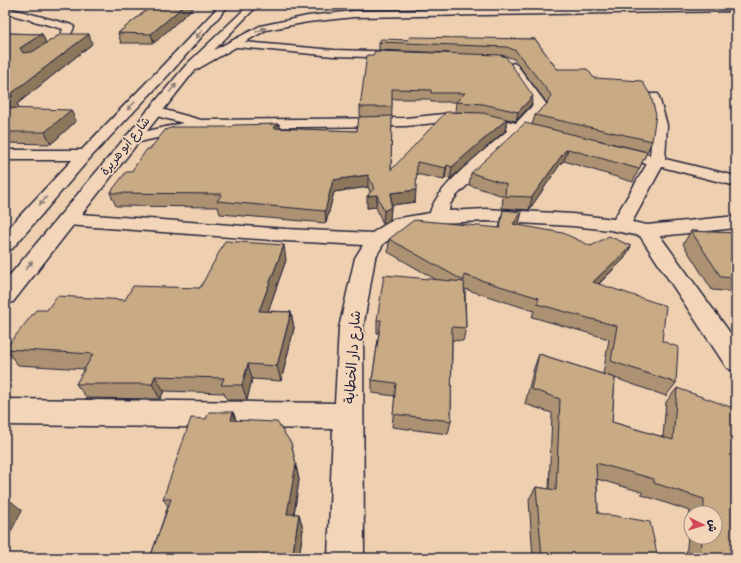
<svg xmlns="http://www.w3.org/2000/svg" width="741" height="563" viewBox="0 0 741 563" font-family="Pangolin,'Playpen Sans Arabic',sans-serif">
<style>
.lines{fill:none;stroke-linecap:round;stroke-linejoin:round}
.minor-casing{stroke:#22223b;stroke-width:3}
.highway-casing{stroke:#22223b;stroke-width:3}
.minor{fill:#f3d6b9;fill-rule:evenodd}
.highway{fill:#f3d6b9;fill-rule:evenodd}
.wall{fill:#ac9272;stroke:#22223b;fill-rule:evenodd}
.shaded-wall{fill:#8c775d;stroke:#22223b}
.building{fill:#c8aa85;stroke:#22223b}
.oneway{fill:#8a7c7a}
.labels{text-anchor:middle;stroke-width:3.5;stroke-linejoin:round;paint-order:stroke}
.far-street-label{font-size:12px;fill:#22223b;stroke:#f3d6b9}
.street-label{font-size:14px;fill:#22223b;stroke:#f3d6b9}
</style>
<rect width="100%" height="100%" fill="#eed0b0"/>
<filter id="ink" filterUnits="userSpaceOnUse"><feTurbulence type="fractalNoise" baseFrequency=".025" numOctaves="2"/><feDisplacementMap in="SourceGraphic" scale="8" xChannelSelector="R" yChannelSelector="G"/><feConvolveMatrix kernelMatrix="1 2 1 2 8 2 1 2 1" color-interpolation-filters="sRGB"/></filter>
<g filter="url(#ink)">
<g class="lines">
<g class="minor-casing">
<path id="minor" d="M5,7l67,18 2,2 -5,12 -22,15h-8l-2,-2 2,-2 22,-15 2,-6 -58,-16z
M231,41l103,9 70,2 6,3 -6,3 -70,-2 -107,-10 -1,-2z
M513,63l4,2 30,40 -4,8 -14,13 24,6 2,3 -2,3 -5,1 -26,-6 -65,62 -7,9 -1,7 37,-2 86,5 42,5 33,-55 -38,-10 -2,-3 2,-3 6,-2 35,9 3,-30 -7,-28 2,-3h10l9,31 -2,34 71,17v10l-74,-19 -30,55 15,3 89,-9v12l-76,8 76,105v31l-9,-4 -87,-132 -30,-6 -38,-4 -86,-5 -48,2 -31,5 -23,15 -9,15 -12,70 1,230h-36l5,-129 -328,-4v-26l330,4 4,-75 16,-70 8,-13 -77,-4 -219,-16 -7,-2 -3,-4 3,-4 7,-2 219,16 86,4 22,-14 36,-6c6,-27 57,-64 78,-83l-27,-7 -28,-2 -47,5 -206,2 -69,16 -5,-2 -3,-3 3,-3 57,-13 -34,-9 -2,-3 2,-3 5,-1 47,13 205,-2 47,-5 28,2 35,8 17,-18 -26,-38z
M5,150h79l6,2 2,3 -2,3 -6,2h-79z"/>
</g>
<g class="highway-casing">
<path id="highway" d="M220,5h9l-57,66 -82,87 -78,91 -7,1v-18c70,-77 144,-151 215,-227z
M249,5h9l-44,45 46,-24 48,-10 46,-5 382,-6v6l-382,6 -46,5 -42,8 -72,41 -181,231 -8,2v-23l181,-216z"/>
</g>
<use href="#minor" class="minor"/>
<use href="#highway" class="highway"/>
</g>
<path class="wall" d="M153,5h42v1l-41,37h-33l-3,-10z
M5,33l37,1 4,9 -7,5 53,-4 -75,60 2,3 -2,1 59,13 -25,23 -46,-1z
M535,39l22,30 37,9 58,63 -5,11 -50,-12 50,12 -14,30 -69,-21 -3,2 -32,47 -27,-2 1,-12 -34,-11 2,-12 61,-48 3,-10 12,-11v-1l-33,-44 -8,-3 -5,-1 30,50 -15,16 -9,-2 -2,12 -55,48 -5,-1 -1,2 -28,-6 -1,28 -24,3 -1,15 -7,4 -7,-17 -9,1 3,-16 -2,-5 -34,5 -8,31 -106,-9 -2,-7 -102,-1 -6,-13 21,-21 19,-23 81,-22 48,-3 1,5 77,2 3,-14v-10l13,-52 76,-2 -70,-3v-8l29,-2zM392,99h38l1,3h25l-1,10 20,1 -84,57z
M503,210l16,14 -1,1 73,21h40l-7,13 -25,25 63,57 14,42 -10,13 -51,-18 -3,44 51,15 3,-35 11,-14 59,170h-50l4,-47 -48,-16v-3l-45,-13 1,34 60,45h-125l-4,-59 7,-12 13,2 3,-76 -27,-9 9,-36 5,-14 76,24 -12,-4 6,-35 -77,-22 2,-6 -69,-22 1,39 -3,13 -11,-1 -1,81 -3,13 -56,-7 3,-31 -23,-3v-13l7,-47h-2v-13l58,-41 -47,-27 1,-13 110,-11zM691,513h24v24h-24z
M691,231l45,2v59l-24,-2 -29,-46z
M286,260l-18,51 23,1 3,16 -13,53 -29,-2 -5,21h-20l-3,-7 -60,-2 -4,8 -73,-1 -11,-14 9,-15 -67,-4 -13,-16 42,-39 78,-10 75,-12z
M233,412l3,8 59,40 4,20 -5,34h5l4,15 -4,29h-149l18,-52 -5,-7 43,-80z"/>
<path class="shaded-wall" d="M185,5h10v1l-41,37 -3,-9z
M42,34l4,9 -21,15 -5,-10z
M89,34l3,10 -75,60 2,3 -14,11v-16l3,-6z
M533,96l-2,9 -15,16 2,-9z
M71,110l5,11 -25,23 -6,-12z
M507,119l-2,12 -55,48 2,-12z
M279,124l2,12 -8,-8z
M568,149l-4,12 -3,2 -32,47 3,-13 33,-46z
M447,165l-2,13 -1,2 2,-12z
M368,175v12l-34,5 -8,31 -1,-12 8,-31z
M416,190l-1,12 -24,3v-12z
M377,195l-1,12 -9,1v-12z
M391,207l-1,13 -7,4 1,-13z
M522,212l-3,12 -9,13 3,-13z
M284,245l2,15 -23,66 -4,-15z
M631,246l-7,13 -37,36 6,-13z
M291,312l3,16 -13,53 -4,-15z
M248,364l4,15 -5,21 -5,-15z
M155,376l9,15 -4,8 -8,-15z
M233,412l6,17 -8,-9z
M291,443l8,37 -7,48 -5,-14z
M8,499l14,11 -17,33v-39z
M299,514l4,15 -4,29h-7z"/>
<path class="building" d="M153,5h32l-34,29 -33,-1z
M5,33l37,1 -22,14 3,5 9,-1 29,-18h28l-81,62h5l-8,6z
M410,37l125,2 22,30h30l7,9 48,3 9,15 5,19 -4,26 -117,-26 12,-11 4,-9 -35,-44 -9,-4 -128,-5 2,-3 27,1z
M375,51l125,4 6,2 27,39 -15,16 -35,-8 -27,-2 9,-9h-34v-3l-39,-1v18h-32l7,-52h6z
M5,108l66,2 -26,22h-40z
M446,112l37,1 24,6 -55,48 -5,-2 -1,3 -29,-6 -1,28 -25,3v14l-7,4 -7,-16 -10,1 7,-8 -6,-13 -35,5 -8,31 -108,-10 5,-7 -112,-1 16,-21h5l16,-23h3l15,-19 8,-3h58l2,-2 46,-1 -6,4 84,3 2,-14 33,-1 -1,54z
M525,123l122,29 -8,17 -71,-20 -3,2 -33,46 -27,-1 1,-12 -35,-11z
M503,210l19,2 -9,12 50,9 28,13 18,-10 22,10 -38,36 73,24 -4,35 16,6 -2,36 -65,-22 6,-35 -80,-22 2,-6 -75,-23v6l-75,-42 25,-19 86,8z
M691,231l45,2v45l-15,-1z
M225,241l59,4 -25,66 32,1 -14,54 -29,-2 -6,21h-21l3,-7 -69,-2 -3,8h-76l17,-30 -88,-5 31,-39h11l10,-14 68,4 8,-14 67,2z
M384,275l80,7 2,46 -14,-1 -1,94 -58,-7 3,-31 -24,-3 9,-60h-4z
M539,354l76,24 -3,44 61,18 4,-52 59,21v149h-35l1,-21h13v-24h-11v-14l-50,-16v-4l-58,-16 2,50 52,9 8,36h-116l-6,-71 20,3 4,-91 -29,-10z
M209,412h24l-2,8 46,2 14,21 5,21 -9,50h12l-7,44h-142l21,-59h-8l28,-81 15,1z
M5,499h3l-3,5z"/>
<defs><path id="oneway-solid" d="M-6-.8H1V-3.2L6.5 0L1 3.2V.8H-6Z"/></defs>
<g class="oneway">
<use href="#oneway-solid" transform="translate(261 30) rotate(-22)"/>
<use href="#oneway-solid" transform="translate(199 34) rotate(132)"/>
<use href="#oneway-solid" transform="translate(173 88) rotate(-49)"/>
<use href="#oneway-solid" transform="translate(131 106) rotate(134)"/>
<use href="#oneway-solid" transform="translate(43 201) rotate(131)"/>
<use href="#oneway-solid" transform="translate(29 265) rotate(-51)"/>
</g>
</g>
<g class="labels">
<g class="far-street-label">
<text transform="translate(125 146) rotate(-51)" y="4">شارع أبو هريرة</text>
</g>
<g class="street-label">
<text transform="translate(352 357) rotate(-86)" y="5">شارع دار الخطابة</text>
</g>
</g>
<rect width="741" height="563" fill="none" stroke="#f3d6b9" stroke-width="20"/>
<rect x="10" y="10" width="721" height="543" fill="none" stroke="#22223b" stroke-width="1.5" filter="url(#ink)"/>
<g transform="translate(703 525) rotate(95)"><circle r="19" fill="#f3d6b9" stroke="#9f8e87"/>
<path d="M0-3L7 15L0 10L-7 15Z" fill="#d1495b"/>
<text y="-6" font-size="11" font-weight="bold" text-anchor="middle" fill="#22223b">ش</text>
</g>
</svg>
